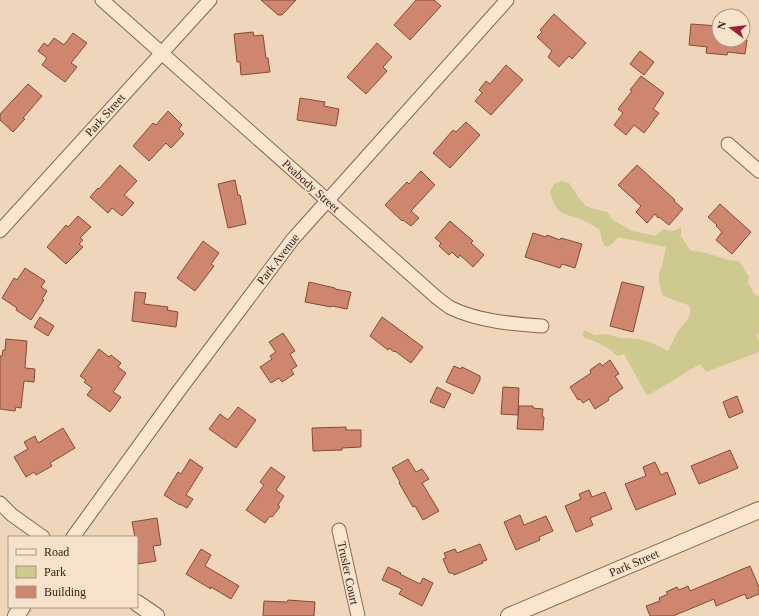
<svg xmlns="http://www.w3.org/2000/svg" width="759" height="616" viewBox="0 0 759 616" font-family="'Times New Roman',serif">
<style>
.green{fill:#cdc98f}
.building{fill:#cf866f;stroke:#874a39}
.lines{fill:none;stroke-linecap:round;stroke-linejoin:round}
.minor-casing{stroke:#876654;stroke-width:15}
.tertiary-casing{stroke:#876654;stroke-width:18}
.minor{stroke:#fae5ce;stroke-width:13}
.tertiary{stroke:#fae5ce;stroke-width:16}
.labels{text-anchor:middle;stroke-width:3;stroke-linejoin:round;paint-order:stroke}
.street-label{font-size:12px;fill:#35221a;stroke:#f6e2cb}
</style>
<rect width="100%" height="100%" fill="#efd6bb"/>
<path class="green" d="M562,181l7,2 10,15 6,7 6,3 16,4 6,8 19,11 24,5 7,-7c9,3 11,3 18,-2v9l9,14 16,3 23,7 10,1 10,16 -1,6 4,7 3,5 4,1v37l-3,2 3,6v11l-53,20 -6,-8 -53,32 -23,-42 -6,2c-9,-8 -21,-15 -34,-18l-1,-5 1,-3 11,5 10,-1 16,4 18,1 13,4 16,8 9,-18 5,-7 6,-7 3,-9 -3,-5 -17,-6 -9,-4 -3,-15v-8l3,-6 4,-19 -48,-10 -7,8 -5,2 -4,-6 -2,-11c-6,-4 -13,-8 -20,-11 -20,-7 -23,-4 -30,-27l4,-8z"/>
<path class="building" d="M261,0h35l-14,15h-4z
M416,0h18l7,6 -31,34 -16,-15z
M554,14l32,29 -14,16 -3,-3 -10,11 -11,-10 4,-6 -15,-14 5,-5 -2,-2z
M691,24l28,2v14h28l-2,14 -17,-2 -1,3 -21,-2 1,-6 -18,-2z
M253,32l1,4 9,-1 3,23h2l2,14 -29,3 -1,-13h-3l-3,-28z
M73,33l14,10 -16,20 6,4 -12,15 -23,-17 5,-7 -9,-7 6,-8 4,3 6,-8 10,7z
M377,43l15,14 -9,10 4,4 -21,23 -19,-17z
M640,51l14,11 -10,13 -14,-11z
M506,65l17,15 -32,35 -16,-14 7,-8 -3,-3 7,-9 4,3z
M641,76l23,17 -11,16 6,4 -15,20 -10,-8 -8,10 -12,-10 9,-12 -5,-4 14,-18 -2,-1z
M28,84l14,12 -19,22 2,1 -12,13 -13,-12v-6z
M300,98l25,4 -1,4 15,3 -3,17 -39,-6z
M168,111l14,14 -3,4 5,5 -13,14 -5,-5 -17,18 -16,-15 20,-23 3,2z
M466,122l14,13 -30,33 -17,-15 20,-23 3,2z
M120,165l17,16 -13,14 10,8 -12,13 -10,-8 -4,5 -18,-16 8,-9 1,1z
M637,165l38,35 -1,1 9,8 -14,16 -10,-8 -1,1 -3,-4 -8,9 -11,-11 5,-6 -23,-21z
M421,171l14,14 -24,26 8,7 -8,8 -8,-6 -1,1 -17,-16 22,-23 2,2z
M235,180l3,15h2l6,29 -18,4 -10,-44z
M720,204l31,28 -19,22 -16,-14 6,-8 -6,-6 1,-1 -9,-8z
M78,216l13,11 -11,11 3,2 -4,4 4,3 -17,17 -19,-17 19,-22 2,2z
M450,221l23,20 -2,2 13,12 -11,12 -13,-12 -2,3 -6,-6 -3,3 -10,-9 2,-3 -6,-5z
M533,233l13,4 1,-2 13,5 1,-2 21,6 -7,24 -13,-4 -2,4 -35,-11z
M203,241l16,12 -8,11 3,2 -19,25 -18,-13z
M25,268l20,13 -4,6 6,4 -5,8 2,1 -13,20 -15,-10 1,-2 -15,-10 12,-20 3,2z
M309,282l26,6v1l16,3 -4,17 -15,-3 -1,1 -26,-5z
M622,282l22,5 -11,45 -23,-6z
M135,292l11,1 -2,11 24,3 -1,3 11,2 -2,15 -44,-6z
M40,317l14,9 -6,10 -14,-9z
M382,317l41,30 -12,16 -16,-12 -1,1 -5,-4 -1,2 -18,-14z
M283,333l12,18 -5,3 7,12 -6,4 3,4 -12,8 -3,-4 -8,5 -11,-16 12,-8 -2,-3 6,-4 -7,-10z
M6,339l21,2 -2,27 10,1 -1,13 -10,-1 -3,27 -5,-1 -1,4 -15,-2v-53h2l1,-6h2z
M99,349l10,8 2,-2 10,8 -3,4 8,6 -13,19 8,5 -11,15 -23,-17 5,-7 -8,-6 2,-2 -6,-4z
M610,360l9,14 -4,2 8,12 -15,10 1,2 -14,9 -6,-10 -6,4 -3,-4 -2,1 -8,-13 21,-14 -1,-3 10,-7 2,3z
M454,366l7,3 1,-2 18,9v4l-7,14 -27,-12z
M437,387l14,7 -7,14 -14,-6z
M503,387l16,1 -1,27 -17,-1z
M737,396l6,16 -14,6 -6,-16z
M519,406h14v2l10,1 -1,8h2l-1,13 -26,-1z
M238,407l18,13 -20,28 -27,-19 11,-15 8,6z
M346,427v3h15v17l-19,1v2l-29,1 -1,-23z
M63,428l12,20 -25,15 2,3 -16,9 -2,-3 -8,5 -12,-20 14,-8 -4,-7 11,-6 3,7z
M730,450l8,18 -39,16 -8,-18z
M190,459l13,9 -17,27 7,4 -6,9 -7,-4v1l-16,-10 14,-23 3,2z
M408,459l8,13 6,-3 7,10 -7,4 17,28 -16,9 -8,-14 -2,1 -14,-24 1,-1 -8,-14z
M655,462l6,13 6,-3 9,22 -40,16 -11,-26 21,-8 -3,-9z
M271,467l14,10 -9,13 8,6 -6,9 2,2 -8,10 -2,-1 -5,7 -19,-13 18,-25 -4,-3z
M589,490l3,7 13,-5 7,17 -22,9 3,7 -17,7 -11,-26 16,-7 -2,-5z
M520,515l4,10 22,-9 7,15 -14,6 1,3 -24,10 -12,-28z
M157,518l4,27 -8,1 3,15 -18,3 -1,-27h-2l-3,-15z
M480,544l7,16 -5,1 1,2 -29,12 -1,-2h-4l-6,-14 3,-1 -2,-5 11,-4 2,4z
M201,549l10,6 -6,11 34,20 -8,13 -20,-12v2l-25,-15z
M750,566l9,21v7l-12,5 -2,-5 -29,12 -2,-7 -41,17h-23l-4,-10 14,-5 -1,-3 9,-4 -2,-2 11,-5 2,3 9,-4 2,5z
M388,567l13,6 -1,1 20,10 3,-6 10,5 -11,23 -23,-12 3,-5 -20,-9z
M288,600l27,2 -1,14h-51l1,-15 23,1z"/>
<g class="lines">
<g class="minor-casing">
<path id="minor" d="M102,0l334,297c5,4 10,8 15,11 27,13 61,16 91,18
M728,144l31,27
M0,231l210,-231
M0,503l12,12 31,22
M339,530l19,86
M73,537l105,-145 115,-153 214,-239"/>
</g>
<g class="tertiary-casing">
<path id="tertiary" d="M137,603l19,13
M16,616l6,-9
M509,616l250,-106"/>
</g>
<use href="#minor" class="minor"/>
<use href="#tertiary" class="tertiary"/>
</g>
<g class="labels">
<g class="street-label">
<text transform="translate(105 115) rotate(-48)" y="4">Park Street</text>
<text transform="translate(311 186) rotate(42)" y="4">Peabody Street</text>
<text transform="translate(278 259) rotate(-52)" y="4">Park Avenue</text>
<text transform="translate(634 563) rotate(-23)" y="4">Park Street</text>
<text transform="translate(348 573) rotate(78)" y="4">Trusler Court</text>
</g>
</g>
<rect x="8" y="536" width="130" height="72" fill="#f6e2cb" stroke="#a99584"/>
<rect x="16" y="549" width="20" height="6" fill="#fae5ce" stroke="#a99584"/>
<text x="44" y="556" font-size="12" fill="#35221a">Road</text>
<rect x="16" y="566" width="20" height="12" fill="#cdc98f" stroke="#a99584"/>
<text x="44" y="576" font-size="12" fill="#35221a">Park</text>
<rect x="16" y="586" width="20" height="12" fill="#cf866f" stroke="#a99584"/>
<text x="44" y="596" font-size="12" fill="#35221a">Building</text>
<g transform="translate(731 28) rotate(285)"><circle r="19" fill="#f6e2cb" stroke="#a99584"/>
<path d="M0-3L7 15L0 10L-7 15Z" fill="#982238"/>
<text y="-6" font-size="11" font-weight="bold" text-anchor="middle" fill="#35221a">N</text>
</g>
</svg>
